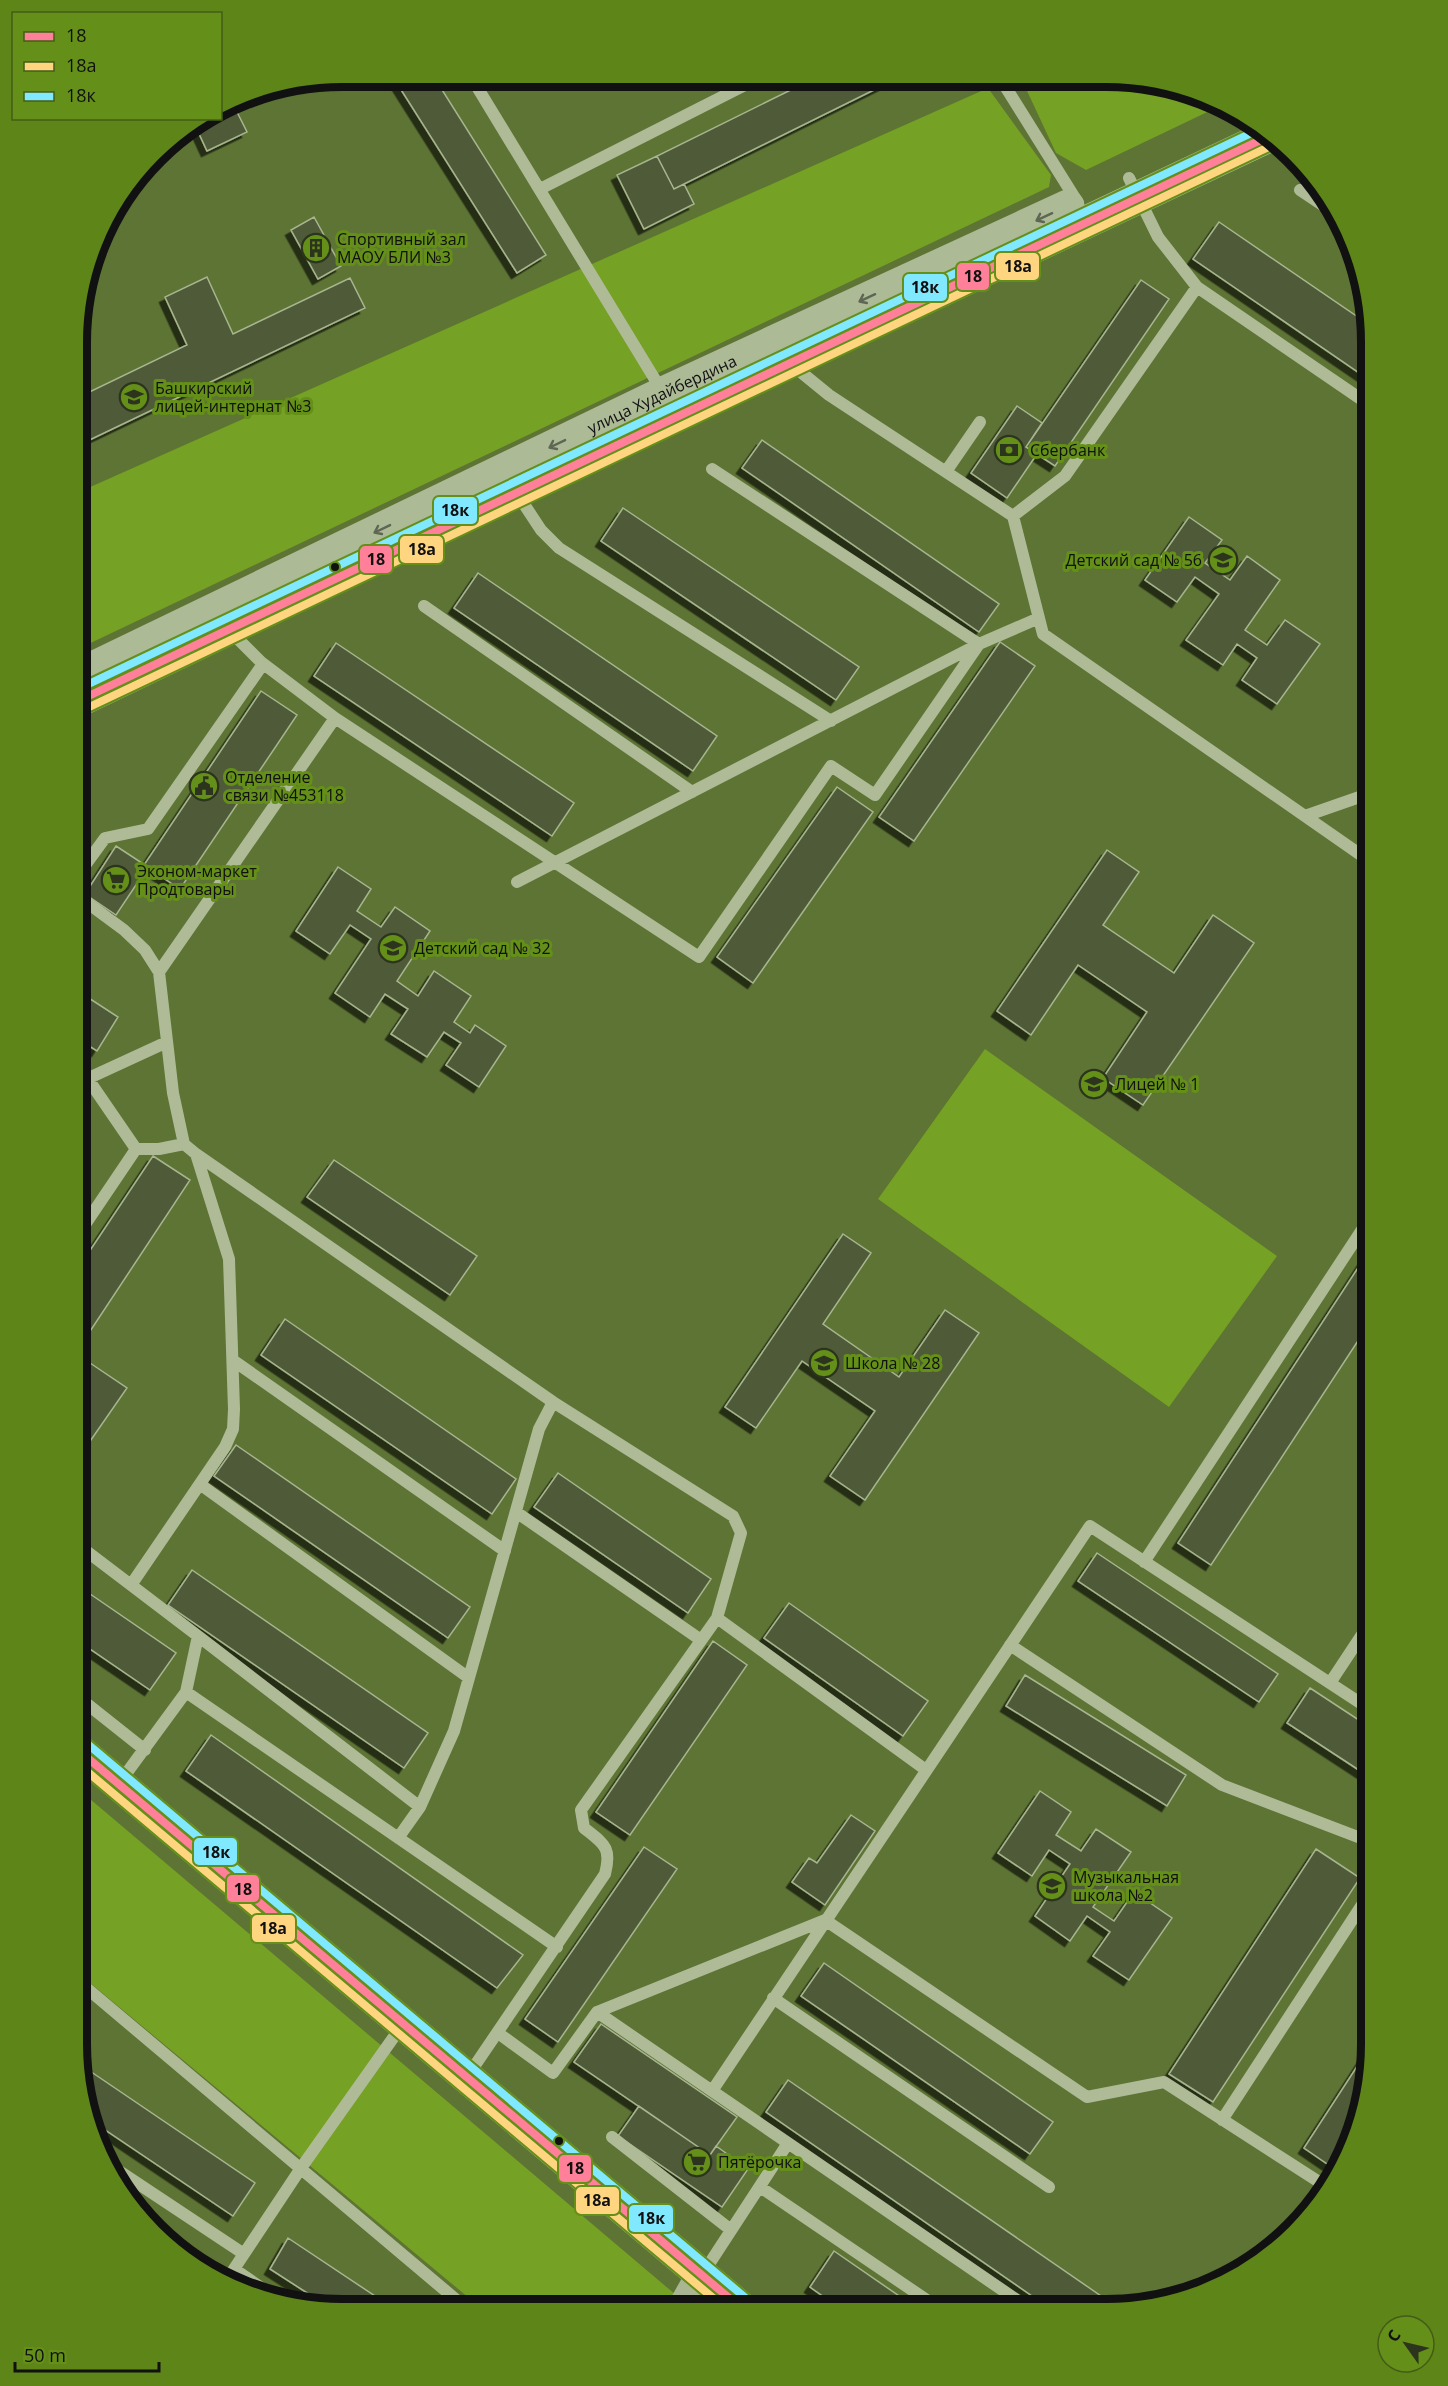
<svg xmlns="http://www.w3.org/2000/svg" width="1448" height="2386" viewBox="0 0 1448 2386" font-family="'Open Sans',sans-serif">
<style>
.green{fill:#75a124}
.building{fill:#4f5a39;stroke:#a8b690;stroke-width:1.5;filter:url(#shadow)}
.lines{fill:none;stroke-linecap:round;stroke-linejoin:round}
.lane{stroke:#afbb97;stroke-width:12}
.secondary{stroke:#a9b691;stroke-width:33}
.primary{stroke:#acba96;stroke-width:33}
.bus-1-casing{stroke:#648f19;stroke-width:12}
.bus-2-casing{stroke:#648f19;stroke-width:12}
.bus-3-casing{stroke:#648f19;stroke-width:12}
.bus-1{stroke:#ff8098;stroke-width:8}
.bus-2{stroke:#ffd580;stroke-width:8}
.bus-3{stroke:#80e8ff;stroke-width:8}
.oneway{stroke:#5e6654}
.bus-dot{fill:#111;stroke:#648f19;stroke-width:2}
.labels{text-anchor:middle;stroke-width:6;stroke-linejoin:round;paint-order:stroke}
.poi-label{font-size:16px;fill:#111;stroke:#648f19;text-anchor:start}
.street-label{font-size:16px;fill:#111;stroke:#648f19}
.rim{fill:none;stroke:#111;stroke-width:8}
.line-badge{stroke:#648f19;stroke-width:2}
.pale-badge-label{font-size:16px;text-anchor:middle;font-weight:bold;fill:#111}
</style>
<defs>
<filter id="shadow"><feDropShadow dx="-5.5" dy="5.5" stdDeviation="0" flood-color="#0009"/></filter>
</defs>
<rect width="100%" height="100%" fill="#5d7434"/>
<path class="green" d="M1021,78c67,1 141,-8 201,27l-136,65 -30,-17z
M988,88l63,87 -2,12 -971,462 1,-157z
M985,1049l292,207 -108,151 -291,-208z
M77,1788l599,507 -8,13h-187l-404,-336z"/>
<path class="building" d="M393,77h41l112,178 -29,18z
M815,78h83l-224,111 -17,-33z
M232,102l15,30 -40,19 -12,-26 10,-7h15v-9z
M657,156l17,33 10,-5 10,20 -50,25 -27,-54z
M314,217l27,49 -23,13 -27,-49z
M1219,222l149,102 4,18 -1,39 -178,-122z
M207,277l26,57 117,-56 15,30 -286,137v-48l108,-52 -22,-48z
M1141,280l28,19 -114,167 -29,-19z
M1017,406l25,17 -16,24 11,7 -30,44 -36,-25z
M762,440l237,164 -20,28 -237,-164z
M623,508l236,159 -23,33 -235,-159z
M1189,517l33,23 -17,23 25,17 17,-24 33,24 -35,50 22,15 18,-25 35,24 -43,60 -35,-24 15,-22 -20,-14 -14,21 -37,-25 33,-46 -24,-17 -18,25 -32,-22z
M478,573l239,163 -24,35 -239,-163z
M1000,642l35,24 -121,175 -35,-24z
M336,643l238,160 -22,33 -238,-160z
M261,691l36,24 -117,174 -36,-24z
M837,787l36,25 -120,171 -36,-26z
M116,846l32,21 -32,48 -31,-21z
M1107,850l32,22 -36,53 71,48 39,-58 41,28 -111,162 -40,-27 44,-66 -69,-47 -47,70 -34,-24z
M338,867l33,22 -14,22 24,16 14,-20 35,24 -33,50 21,15 16,-25 37,25 -17,26 16,11 5,-8 31,21 -27,41 -33,-22 15,-22 -17,-11 -17,25 -36,-23 17,-25 -23,-15 -15,23 -35,-24 36,-54 -21,-14 -20,29 -34,-23z
M78,991l40,26 -21,34 -19,-12z
M153,1156l37,24 -113,171v-81z
M334,1160l143,96 -27,39 -143,-98z
M843,1234l28,19 -48,71 76,53 46,-67 34,23 -114,167 -35,-24 45,-65 -73,-50 -46,67 -31,-21z
M1371,1248v73l-160,244 -33,-22z
M285,1319l231,160 -24,35 -231,-159z
M90,1363l37,25 -50,72v-79z
M236,1445l234,162 -22,31 -234,-162z
M558,1473l153,106 -23,34 -154,-106z
M1097,1553l181,121 -19,28 -181,-121z
M192,1570l236,163 -24,35 -236,-163z
M77,1585l99,68 -26,37 -73,-50z
M789,1603l139,98 -25,35 -139,-98z
M713,1641l34,24 -117,170 -34,-23z
M1025,1675l161,100 -19,31 -161,-100z
M1310,1688l61,40v50l-84,-55z
M211,1735l312,220 -26,33 -311,-217z
M1040,1791l31,21 -15,23 25,16 15,-22 35,23 -38,55 21,14 20,-29 38,26 -43,62 -36,-24 17,-24 -23,-16 -17,25 -35,-25 35,-52 -21,-14 -17,26 -34,-23z
M851,1815l24,16 -50,74 -33,-23 17,-24 8,5z
M644,1847l33,22 -119,173 -33,-23z
M1316,1849l44,29 -147,224 -44,-28z
M824,1963l229,159 -23,32 -229,-158z
M601,2024l136,93 -27,38 -136,-93z
M1371,2045v17l-14,68 -21,40 -32,-22z
M81,2065l174,118 -22,33 -141,-95z
M788,2080l329,227 -66,2 -285,-197z
M639,2106l71,49 6,-9 32,23 -26,38 -104,-71z
M288,2238l105,70 -64,-1 -59,-38z
M834,2251l84,58h-77l-31,-22z"/>
<g class="lines">
<path class="lane" d="M471,77l191,314
M1000,78l78,125
M1129,178l29,59 39,50 174,119
M540,189l219,-111
M1300,190l36,24
M791,364l38,31 184,121 30,118 328,228
M947,470l33,-48
M516,492l25,38 18,18 272,173
M1013,516l52,-40 132,-189
M424,606l268,186
M229,630l32,32 74,56 364,239 132,-191 44,29 104,-151 60,-26
M1305,816l66,-23
M78,875l27,-37 43,-9 115,-165
M517,882l462,-238 -267,-175
M78,896l46,34 21,20 14,22 14,121 11,51 12,10 33,105 5,150 -1,20 -8,18 -94,138 67,51 -12,56 -66,90
M159,972l176,-254
M78,1072l10,7 48,70
M78,1083l89,-41
M196,1154l357,248 180,114 8,17 -24,85 -136,192 3,18c20,16 28,19 21,46l-138,203
M78,1235l58,-86h23l25,-5
M234,1361l271,190
M201,1485l268,193
M516,1512l185,128
M77,1544l54,41
M1144,1562l227,-346
M717,1618l209,152
M198,1636l222,171
M1010,1645l212,140 149,57
M1330,1683l41,-62
M186,1692l371,255
M77,1696l68,54
M398,1838l22,-31 34,-76 85,-302 14,-27
M77,1980l389,328
M773,1998l276,189
M597,2012l228,-92 262,177 77,-15 163,105
M498,2033l55,40 44,-61 191,131 -86,132
M712,2091l378,-565 281,184
M1222,2120l149,-229
M612,2137l119,93
M788,2143l242,166
M107,2163l137,91
M760,2187l180,122
M234,2269l45,31
M226,2281l75,-113 102,-144"/>
<path class="secondary" d="M77,1749l664,559
M684,2308l18,-32"/>
<g class="primary">
<path id="s1" d="M78,675l585,-282 405,-187"/>
<path d="M78,701l438,-210 755,-356"/>
</g>
<g class="bus-1-casing">
<path id="bus-1" d="M78,701l1193,-566
M77,1749l664,559"/>
</g>
<g class="bus-2-casing">
<path id="bus-2" d="M83,710l1192,-566
M77,1763l648,545"/>
</g>
<g class="bus-3-casing">
<path id="bus-3" d="M78,689l1184,-561
M84,1741l664,559"/>
</g>
<use href="#bus-1" class="bus-1"/>
<use href="#bus-2" class="bus-2"/>
<use href="#bus-3" class="bus-3"/>
</g>
<defs><path id="oneway-shaft" d="M-6 0H5M1.5-3L5.5 0L1.5 3" fill="none" stroke-width="1.6" stroke-linecap="round" stroke-linejoin="round" transform="scale(1.5)"/></defs>
<g class="oneway">
<use href="#oneway-shaft" transform="translate(1044 217) rotate(155)"/>
<use href="#oneway-shaft" transform="translate(867 298) rotate(155)"/>
<use href="#oneway-shaft" transform="translate(557 444) rotate(154)"/>
<use href="#oneway-shaft" transform="translate(382 529) rotate(154)"/>
</g>
<defs>
<g id="building-ring" transform="scale(1.5)"><circle r="9.5" fill="#648f19" stroke="#2c341d" stroke-width="1.5"/><path d="M-4-6H4V6H1V3H-1V6H-4ZM-2.5-4.3h1.7v1.8h-1.7ZM.8-4.3h1.7v1.8H.8ZM-2.5-1h1.7V.8h-1.7ZM.8-1h1.7V.8H.8Z" fill="#2c341d"/></g>
<g id="school-ring" transform="scale(1.5)"><circle r="9.5" fill="#648f19" stroke="#2c341d" stroke-width="1.5"/><path d="M0-5L7-2L0 1L-7-2ZM-4 1L0 2.5L4 1V4Q0 6-4 4Z" fill="#2c341d"/></g>
<g id="bank-ring" transform="scale(1.5)"><circle r="9.5" fill="#648f19" stroke="#2c341d" stroke-width="1.5"/><path d="M-6-4H6V4H-6ZM0-2.3a2.3 2.3 0 1 0 0 4.6a2.3 2.3 0 1 0 0-4.6Z" fill="#2c341d"/></g>
<g id="civic-ring" transform="scale(1.5)"><circle r="9.5" fill="#648f19" stroke="#2c341d" stroke-width="1.5"/><path d="M-.6-6.5H3V-4.5H.6V-3L4-1V1h2V6H-6V1h2V-1L-.6-3ZM-1.2 2.5V6h2.4V2.5Z" fill="#2c341d"/></g>
<g id="supermarket-ring" transform="scale(1.5)"><circle r="9.5" fill="#648f19" stroke="#2c341d" stroke-width="1.5"/><path d="M-6-5.5h2.5l.6 2H6L4.5 2H-2.5L-4.4-4H-6ZM-1.5 3.2a1.3 1.3 0 1 0 .1 0ZM3 3.2a1.3 1.3 0 1 0 .1 0Z" fill="#2c341d"/></g>
</defs>
<g fill-rule="evenodd">
<use href="#building-ring" x="316" y="248"/>
<use href="#school-ring" x="134" y="397"/>
<use href="#bank-ring" x="1009" y="450"/>
<use href="#school-ring" x="1223" y="560"/>
<use href="#civic-ring" x="204" y="786"/>
<use href="#supermarket-ring" x="116" y="880"/>
<use href="#school-ring" x="393" y="948"/>
<use href="#school-ring" x="1094" y="1084"/>
<use href="#school-ring" x="824" y="1363"/>
<use href="#school-ring" x="1052" y="1886"/>
<use href="#supermarket-ring" x="697" y="2162"/>
</g>
<g class="bus-dot">
<circle cx="335" cy="567" r="5"/>
<circle cx="559" cy="2141" r="5"/>
</g>
<g class="labels">
<g class="poi-label">
<text x="337" y="245">Спортивный зал<tspan x="337" dy="18">МАОУ БЛИ №3</tspan></text>
<text x="155" y="394">Башкирский<tspan x="155" dy="18">лицей-интернат №3</tspan></text>
<text x="1030" y="456">Сбербанк</text>
<text x="1202" y="566" text-anchor="end">Детский сад № 56</text>
<text x="225" y="783">Отделение<tspan x="225" dy="18">связи №453118</tspan></text>
<text x="137" y="877">Эконом-маркет<tspan x="137" dy="18">Продтовары</tspan></text>
<text x="414" y="954">Детский сад № 32</text>
<text x="1115" y="1090">Лицей № 1</text>
<text x="845" y="1369">Школа № 28</text>
<text x="1073" y="1883">Музыкальная<tspan x="1073" dy="18">школа №2</tspan></text>
<text x="718" y="2168">Пятёрочка</text>
</g>
<g class="street-label">
<text dy="6" stroke="none"><textPath href="#s1" startOffset="648">улица Худайбердина</textPath></text>
</g>
</g>
<path d="M0 0H1448V2386H0ZM342 87H1106A255 255 0 0 1 1361 342V2044A255 255 0 0 1 1106 2299H342A255 255 0 0 1 87 2044V342A255 255 0 0 1 342 87Z" fill="#5d8518" fill-rule="evenodd"/>
<path class="rim" d="M342 87H1106A255 255 0 0 1 1361 342V2044A255 255 0 0 1 1106 2299H342A255 255 0 0 1 87 2044V342A255 255 0 0 1 342 87Z"/>
<g class="line-badge">
<rect x="995" y="252" width="45" height="29" rx="6" fill="#ffd580"/>
<rect x="956" y="262" width="34" height="29" rx="6" fill="#ff8098"/>
<rect x="903" y="273" width="45" height="29" rx="6" fill="#80e8ff"/>
<rect x="433" y="496" width="45" height="29" rx="6" fill="#80e8ff"/>
<rect x="399" y="535" width="45" height="29" rx="6" fill="#ffd580"/>
<rect x="359" y="545" width="34" height="29" rx="6" fill="#ff8098"/>
<rect x="193" y="1837" width="45" height="29" rx="6" fill="#80e8ff"/>
<rect x="226" y="1874" width="34" height="29" rx="6" fill="#ff8098"/>
<rect x="251" y="1914" width="45" height="29" rx="6" fill="#ffd580"/>
<rect x="558" y="2154" width="34" height="29" rx="6" fill="#ff8098"/>
<rect x="575" y="2186" width="45" height="29" rx="6" fill="#ffd580"/>
<rect x="628" y="2204" width="46" height="29" rx="6" fill="#80e8ff"/>
</g>
<g class="pale-badge-label">
<text x="1018" y="272">18а</text>
<text x="973" y="282">18</text>
<text x="925" y="293">18к</text>
<text x="455" y="516">18к</text>
<text x="422" y="555">18а</text>
<text x="376" y="565">18</text>
<text x="216" y="1858">18к</text>
<text x="243" y="1895">18</text>
<text x="273" y="1934">18а</text>
<text x="575" y="2174">18</text>
<text x="597" y="2206">18а</text>
<text x="651" y="2224">18к</text>
</g>
<rect x="12" y="12" width="210" height="108" fill="#648f19" stroke="#435d16" stroke-width="1.5"/>
<rect x="24" y="32" width="30" height="9" fill="#ff8098" stroke="#435d16" stroke-width="1.5"/>
<text x="66" y="42" font-size="18" fill="#111111">18</text>
<rect x="24" y="62" width="30" height="9" fill="#ffd580" stroke="#435d16" stroke-width="1.5"/>
<text x="66" y="72" font-size="18" fill="#111111">18а</text>
<rect x="24" y="92" width="30" height="9" fill="#80e8ff" stroke="#435d16" stroke-width="1.5"/>
<text x="66" y="102" font-size="18" fill="#111111">18к</text>
<g transform="translate(1406 2344) rotate(304)"><circle r="28" fill="#648f19" stroke="#435d16" stroke-width="1.5"/>
<path d="M0-4.5L10 22L0 15L-10 22Z" fill="#2c341d"/>
<text y="-9" font-size="16" font-weight="bold" text-anchor="middle" fill="#111111">С</text>
</g>
<path d="M15 2362v9h144v-9" fill="none" stroke="#111111" stroke-width="3"/>
<text x="24" y="2362" font-size="18" fill="#111111" stroke="#648f19" stroke-width="4.5" paint-order="stroke">50 m</text>
</svg>
